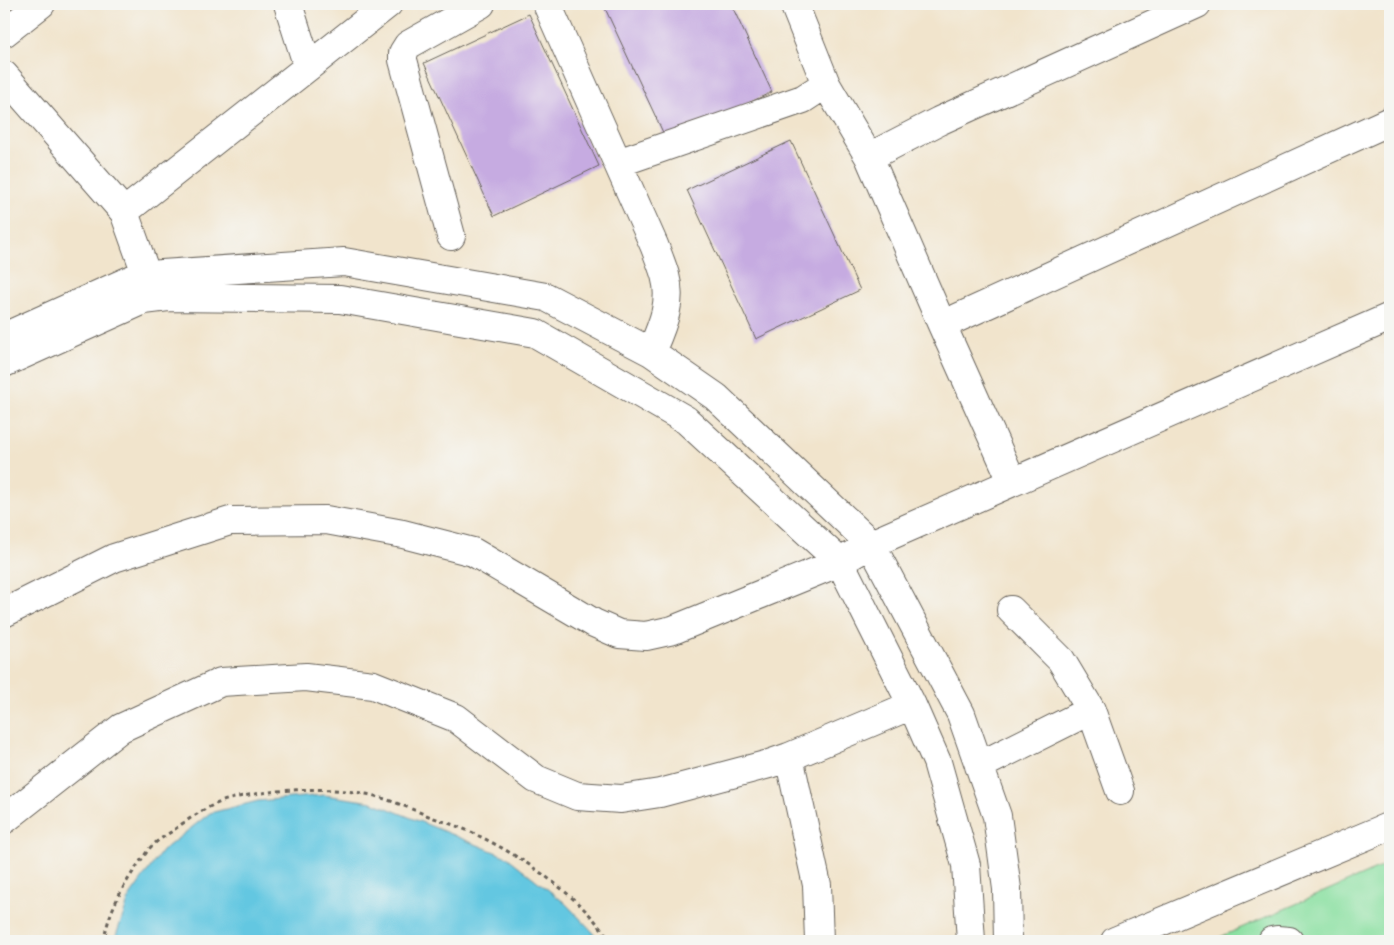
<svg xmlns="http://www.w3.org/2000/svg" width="1394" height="945" viewBox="0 0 1394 945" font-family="Mynerve,sans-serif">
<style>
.green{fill:#8be0a2;stroke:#547e5f}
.water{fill:#63c7e1;stroke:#40727e}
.building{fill:#c6abe1}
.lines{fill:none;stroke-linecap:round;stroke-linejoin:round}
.minor-casing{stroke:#67625a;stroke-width:30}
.path{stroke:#67625a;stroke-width:3;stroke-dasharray:4 4;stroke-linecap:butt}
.minor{stroke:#fff;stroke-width:28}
</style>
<rect width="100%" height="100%" fill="#f6f6f2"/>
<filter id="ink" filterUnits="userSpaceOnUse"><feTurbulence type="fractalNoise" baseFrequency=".02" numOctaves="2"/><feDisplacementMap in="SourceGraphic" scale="10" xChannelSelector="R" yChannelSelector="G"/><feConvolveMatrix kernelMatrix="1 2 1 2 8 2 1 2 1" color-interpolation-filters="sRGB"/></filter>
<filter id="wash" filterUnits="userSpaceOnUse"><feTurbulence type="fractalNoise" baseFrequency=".0096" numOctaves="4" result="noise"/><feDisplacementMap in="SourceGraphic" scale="20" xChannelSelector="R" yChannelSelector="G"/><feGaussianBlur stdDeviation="1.12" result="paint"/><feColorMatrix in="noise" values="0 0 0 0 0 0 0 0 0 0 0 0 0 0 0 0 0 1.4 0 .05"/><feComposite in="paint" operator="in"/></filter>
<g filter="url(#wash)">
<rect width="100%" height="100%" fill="#f1e4cc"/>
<path class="green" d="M1390,863v78h-179z"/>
<path class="water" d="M324,795l48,7 135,55 58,46 27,28 7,10h-485l16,-45 32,-45 48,-38 48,-12z"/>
<g id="blocks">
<path class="building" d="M603,4h128l41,88 -105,49z
M529,14l70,152 -105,50 -70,-153z
M791,141l69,149 -104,49 -69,-149z"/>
</g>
</g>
<g filter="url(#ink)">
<use href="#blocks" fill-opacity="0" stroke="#67625a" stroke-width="1"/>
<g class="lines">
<g class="minor-casing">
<path id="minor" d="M288,4l20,63
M547,4l107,241c4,10 8,20 11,30 8,28 -3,51 -14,77
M794,4l32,80 43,73 73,168 70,156
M4,33l37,-29
M4,75l120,137 29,81
M869,157l70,-36 258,-117
M618,163l185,-64 23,-15
M124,212l264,-208
M451,236l-48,-176v-7l5,-8 73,-41
M942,325l448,-204
M4,337l133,-60 25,-3 182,-12 202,35 105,55 65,45 155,147 90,170 36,102 10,73 1,52
M4,363l140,-63 24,-3 172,2 195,34 151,87 154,142 72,143 25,57 29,103 5,76
M4,613l110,-55 116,-37 96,-1 77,14 70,18 121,71 25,11 27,2 27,-6 167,-68 31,-18 519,-227
M1091,710l29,81
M789,757l28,128 2,56
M979,766l112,-56 -30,-50 -50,-50
M4,820l117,-92 100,-46 85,-5 67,8 83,33 80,61 41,17 44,3 39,-6 109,-29 20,-7 123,-52
M1115,941l275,-115
M1272,941l5,-1 12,1"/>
</g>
<path class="path" d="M104,941c4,-30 20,-57 37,-81 4,-5 7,-11 12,-15 5,-5 12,-9 18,-13 17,-13 39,-28 59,-33 40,-10 96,-13 136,-5 20,4 41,13 60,21 18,7 36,12 53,21 44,21 105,63 131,105"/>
<use href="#minor" class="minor"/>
</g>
</g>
<rect width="1394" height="945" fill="none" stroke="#f6f6f2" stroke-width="20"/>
</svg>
